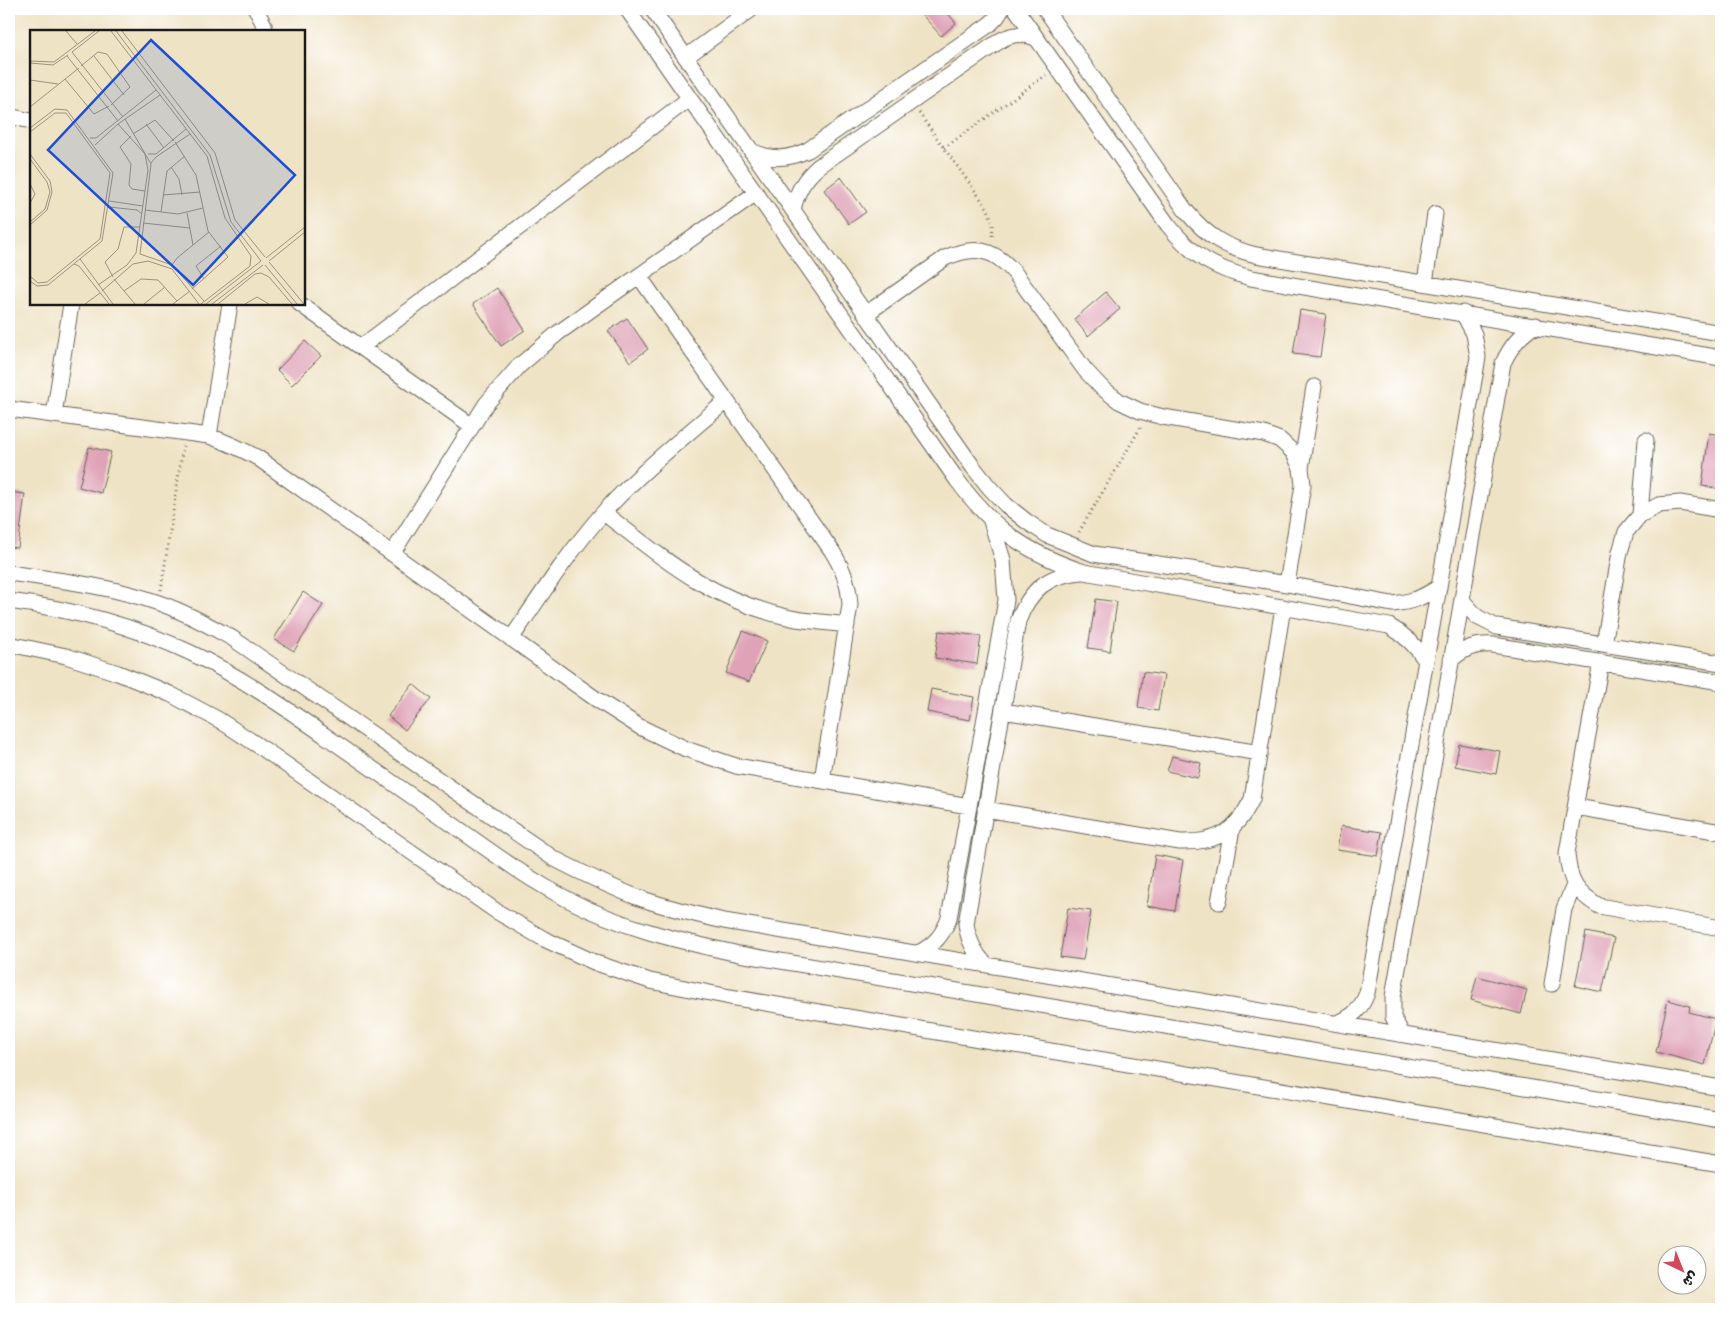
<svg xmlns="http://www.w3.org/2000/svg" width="1730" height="1318" viewBox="0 0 1730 1318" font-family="Itim,'Playpen Sans Arabic',sans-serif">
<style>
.building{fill:#dfa2b7}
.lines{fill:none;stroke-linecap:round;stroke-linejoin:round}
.minor-casing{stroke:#666257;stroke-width:17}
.path{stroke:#666257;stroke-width:3;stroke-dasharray:1 4;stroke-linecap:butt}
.minor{stroke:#fff;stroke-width:15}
.inset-road{fill:none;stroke:#9b9381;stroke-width:1}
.view{fill:#1d4ed8;fill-opacity:0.15;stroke:#1d4ed8;stroke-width:2.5}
.inset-edge{fill:none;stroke:#1c1c1c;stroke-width:2.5}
</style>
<rect width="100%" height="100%" fill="#fff"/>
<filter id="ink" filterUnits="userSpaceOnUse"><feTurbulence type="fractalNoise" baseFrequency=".02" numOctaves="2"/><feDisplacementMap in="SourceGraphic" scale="10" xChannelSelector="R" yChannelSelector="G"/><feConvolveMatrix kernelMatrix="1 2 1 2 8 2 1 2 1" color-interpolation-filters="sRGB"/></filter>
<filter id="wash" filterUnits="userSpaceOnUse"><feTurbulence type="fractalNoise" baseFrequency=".0096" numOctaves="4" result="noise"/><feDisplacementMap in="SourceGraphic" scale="20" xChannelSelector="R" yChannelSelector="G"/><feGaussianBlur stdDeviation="1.12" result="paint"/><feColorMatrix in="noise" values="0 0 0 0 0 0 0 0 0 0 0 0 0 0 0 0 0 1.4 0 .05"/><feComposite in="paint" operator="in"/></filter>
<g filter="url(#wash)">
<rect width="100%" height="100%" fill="#efe3c5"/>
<g id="blocks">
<path class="building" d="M917,9h27l12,14 -15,13z
M841,177l25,35 -17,12 -25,-34z
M497,288l28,42 -24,16 -28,-42z
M1106,292l14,17 -32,27 -14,-17z
M1300,310l26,4 -6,43 -27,-3z
M627,318l21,31 -18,13 -22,-31z
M305,341l16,15 -29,29 -15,-15z
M1709,433l12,2v54l-19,-3z
M89,447l22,5 -10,41 -22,-6z
M9,492l16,2 -7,54 -9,-1z
M303,592l20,13 -29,46 -20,-12z
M1096,599l21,3 -7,49 -22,-3z
M743,631l24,10 -18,41 -23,-9z
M939,631l42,5 -4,28 -42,-6z
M1143,672l21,3 -6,36 -20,-3z
M413,684l18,15 -26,31 -17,-14z
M931,689l43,8 -4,23 -43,-8z
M1459,744l41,7 -4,23 -41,-8z
M1172,756l29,7 -3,15 -31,-7z
M1341,826l41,6 -4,24 -41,-6z
M1155,855l28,5 -8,51 -28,-5z
M1068,908l23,3 -8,49 -23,-3z
M1586,932l28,6 -12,54 -27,-6z
M1477,976l50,14 -6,24 -50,-14z
M1668,1000l22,6 -1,6 27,7 -11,46 -49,-13z"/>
</g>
</g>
<g filter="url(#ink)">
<use href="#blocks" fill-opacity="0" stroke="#666257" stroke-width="1"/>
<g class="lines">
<g class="minor-casing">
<path id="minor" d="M256,9l8,16 1,6
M627,9l330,471c36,49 69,73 127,92l305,54c16,9 27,19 37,35
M652,9l321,458 16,20 17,18 20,16 21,14 47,19 193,30 105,20c20,-2 30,-6 47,-17
M1016,9l152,216c25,31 44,43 83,53l470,80
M1045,9l141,202c21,25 38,36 70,44l465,78
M686,57l66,-48
M9,116l22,5
M751,151c21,9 36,9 57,-1l182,-126 7,-7 5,-8
M793,210c4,-19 11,-31 26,-44l182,-126c13,-7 23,-7 36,-1
M639,276l193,275c11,18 17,33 18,54l-28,175
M1425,283l10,-69
M300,304l172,122
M866,314l79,-56c29,-13 48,-10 69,14l71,98 16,17 18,14 21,10 23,6 101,17 16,6 13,12 8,16 2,17 -16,99
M361,347l329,-249
M9,409l200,27c17,6 33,13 49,22l338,241 44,28 46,22 50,17 233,40
M54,415l17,-111
M209,436l21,-132
M1301,468l13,-81
M604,513c61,47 108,88 187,105 18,4 38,4 56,7
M1640,515l6,-75
M392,554l94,-150 33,-38 39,-33 198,-140
M9,573c50,7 102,13 150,30 26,9 49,22 73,35l321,220c27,14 53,27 81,38 29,11 60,18 90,25l997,167
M1462,600l15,17 20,10 224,36
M9,601c62,8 125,25 182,52 48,23 92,53 136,84 40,28 79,55 119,83 39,27 78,57 121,79 55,29 112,42 172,55l982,166
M511,639c29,-43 58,-87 92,-126 37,-41 81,-76 123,-112
M9,644l57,12 52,17 52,21 49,26 46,30 231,161 48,28 52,24 54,18 80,16 991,167
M1604,644l16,-92 6,-20 14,-17 19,-10 21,-2 41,7
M1451,660c13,-12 25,-16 42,-15l228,37
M1601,662l-34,191c2,28 9,39 32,53l122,22
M1003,711l257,42
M1576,807l145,25
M985,809l195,33c37,1 56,-10 72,-43l31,-192
M1219,902l13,-73
M918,953c16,-8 25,-18 31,-35l57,-318 -3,-40 -12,-39
M985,964c-11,-12 -17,-24 -19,-40l52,-303c12,-31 29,-46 63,-49
M1552,984l12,-75 10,-24
M1337,1023c16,-6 24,-14 30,-30l72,-406 39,-230 -4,-23 -11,-21
M1402,1034l-9,-17v-20l110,-634c8,-17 17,-28 33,-38"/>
</g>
<path class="path" d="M919,113l69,96 5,16 -1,13
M944,148l102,-73
M1079,532l63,-107
M161,590l22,-144"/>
<use href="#minor" class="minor"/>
</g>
</g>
<g transform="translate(30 30)">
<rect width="275" height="275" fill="#efe3c5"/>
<path class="inset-road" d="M36,1l11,13M81,1l96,125 18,62 26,38 -1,10 -49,38M86,1l94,124 21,67 30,39M92,1l93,122 20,67 30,37M42,22l51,65M42,22l27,-21M37,26l51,65M64,26l30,39M0,31l24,1 41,-31M0,33l23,2 15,-10M51,36l17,-14 9,2 23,33 -19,18M35,49l29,35 15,-8M0,50l28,4M0,77l49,-39M95,89l26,45 -11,90 32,11 32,36M116,94l18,24M0,98l25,-19 12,1 46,63 -11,68 -54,44 -11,1 -7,-5M0,102l25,-19h11l44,60 -10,66 -53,43 -9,1 -8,-7M103,104l22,-14 19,21M101,106l-11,11 11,17 -2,21 3,4 13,2M60,108h6l60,-48M145,112l21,33 12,56 20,26 -36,32M65,115l23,-21 42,-29M0,124l20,27 2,11 -5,18 -17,15M118,124h8l30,-25M0,129l17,23 3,10 -5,17 -15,13M121,133l5,-6 34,-23M141,137l8,12 3,16M0,154l5,10 -5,9M133,165l37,-3M79,171l34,5M79,177l28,3 5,4M115,180l33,4 25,-6M131,182l6,-41 18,-15M157,183l6,32M113,193l47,5M236,228l39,-31M50,229l33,45M239,231l36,-29M239,232l35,42M44,234l5,2 30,38M142,235l5,-7 32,-26M235,235l32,39M83,247l-8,-15 13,-13 6,-22h16M84,249l21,25M174,249l-8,-13 25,-20M68,255l29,-20 9,-12 12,-83 -3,-16 -27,-30M72,261l31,-27 15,-3 24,8 27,35M94,261l17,-12 17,1 19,21M55,274l15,-11M114,274l21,-17M143,274l17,-13M176,274l55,-43M182,274l51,-39M188,274l37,-30 6,-1 8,4 23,27M215,274l12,-7 12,7"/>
<path class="view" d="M121,10l144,135 -102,110 -145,-135z"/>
<rect width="275" height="275" class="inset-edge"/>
</g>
<rect width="1730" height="1318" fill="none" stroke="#fff" stroke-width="30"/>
<g transform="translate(1682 1270) rotate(137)"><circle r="24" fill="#ffffff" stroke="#a4a4a4"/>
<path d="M0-4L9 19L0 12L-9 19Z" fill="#d1495b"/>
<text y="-8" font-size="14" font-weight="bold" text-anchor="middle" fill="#1c1c1c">ش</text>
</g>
</svg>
